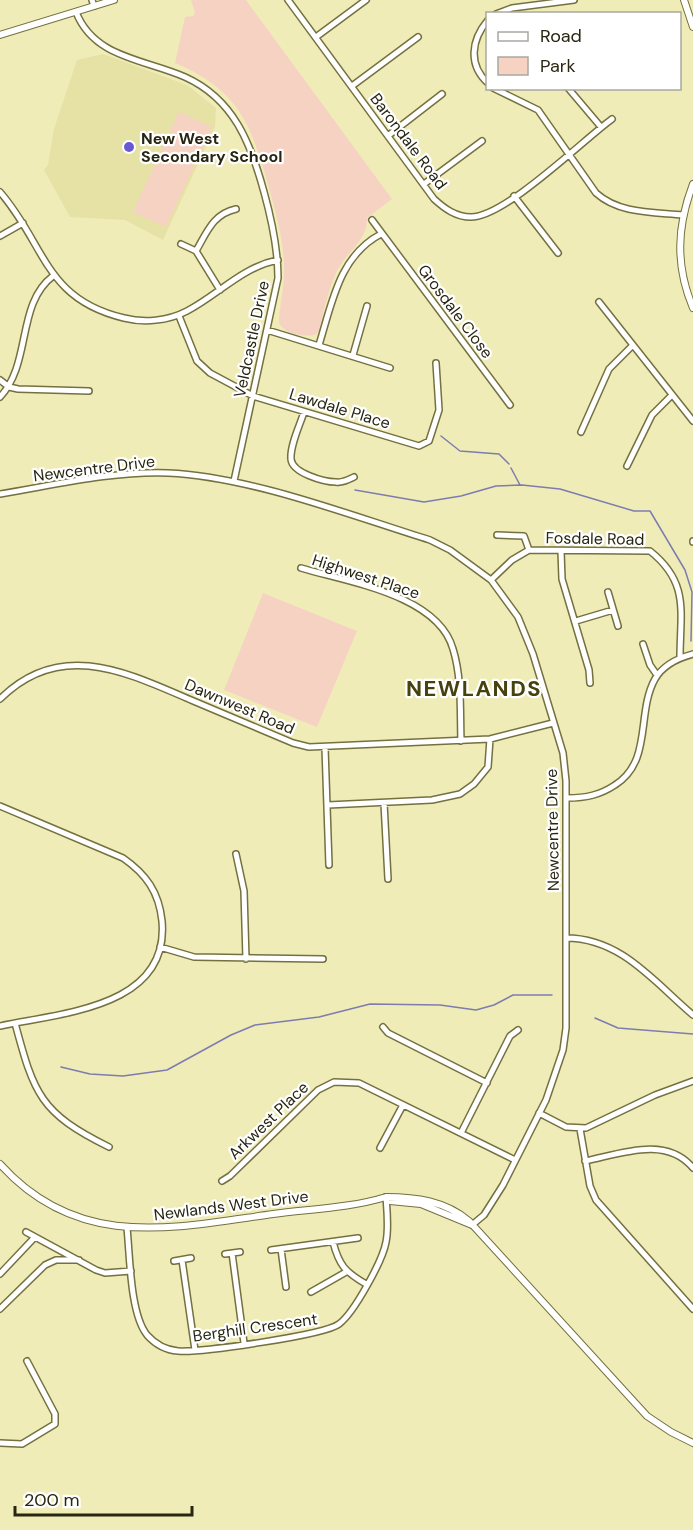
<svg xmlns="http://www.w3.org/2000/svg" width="693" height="1530" viewBox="0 0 693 1530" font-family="'DM Sans',sans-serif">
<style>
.built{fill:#e6e1a5}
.green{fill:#f6d2c3}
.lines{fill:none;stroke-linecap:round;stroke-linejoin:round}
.stream{stroke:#7d7cb0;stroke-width:1.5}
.minor-casing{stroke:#747040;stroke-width:8}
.tertiary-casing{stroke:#747040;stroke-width:8}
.minor{stroke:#fff;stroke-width:5}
.tertiary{stroke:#fff;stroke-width:6}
.poi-dot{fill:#6859d3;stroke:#fff;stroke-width:2}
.labels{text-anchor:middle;stroke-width:4.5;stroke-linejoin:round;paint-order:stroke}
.poi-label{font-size:16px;font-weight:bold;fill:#282612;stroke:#fff;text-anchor:start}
.street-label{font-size:16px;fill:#282612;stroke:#fff}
.district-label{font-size:22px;font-weight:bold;letter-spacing:1.5px;fill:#464210;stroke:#fff}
</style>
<rect width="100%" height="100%" fill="#f0ecb8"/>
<path class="built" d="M103,54l84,31 29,23 -1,19 -52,113 -38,-20 -55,-3 -26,-47 4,-5 6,-36 23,-69z"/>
<path class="green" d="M191,0h55l146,199 -25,19c0,24 -20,33 -30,53 -9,19 -13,40 -18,60l-4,4c-13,2 -30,-1 -36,-12 0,-18 6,-36 5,-55 0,-27 -8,-54 -15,-80 -18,-64 -30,-98 -94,-125l10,-46 8,-1 2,-3z
M179,112l33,15 -46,100 -33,-15z
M263,593l94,38 -40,96 -93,-37z"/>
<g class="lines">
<path class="stream" d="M441,436l19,15 39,3 10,10
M511,468l9,17
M355,490l69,12 37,-6 35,-10 26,-1 38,4 74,22h16l35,59 7,22 -1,49
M595,1018l23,10 75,6
M61,1067l29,7 33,2 44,-6 64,-35 24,-10 64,-8 51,-13 70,1 36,5 18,-5 19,-10h39"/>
<g class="minor-casing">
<path id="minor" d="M92,0l2,6
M288,0l146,199c11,10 22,18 37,18 34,0 111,-76 141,-98
M76,12c18,46 68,47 109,65 49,22 66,67 79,115 8,29 14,56 14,86l-44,203
M496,14l16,-6 62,-8
M488,20c-17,20 -20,45 0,63
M316,37l50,-37
M352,86l66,-49
M493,88l45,22 58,83c23,21 58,19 87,22
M568,88l33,39
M389,135l53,-41
M424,184l58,-43
M0,192c46,53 44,107 124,126 20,5 44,3 63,-7 31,-16 55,-44 91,-51
M514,196l44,57
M372,220l138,185
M0,236l23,-13
M181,244l15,7 24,39
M196,251c11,-19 17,-37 40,-42
M599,302l94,119
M179,316l18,45 13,12 43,23 166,50 10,-5 10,-31 -3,-47
M267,330l123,38
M319,345c13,-42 20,-89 62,-111
M353,355l14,-49
M0,380l9,7 9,2 71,2
M0,397c32,-34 16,-93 53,-121
M304,412c-4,13 -14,33 -13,47 1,14 33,23 45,23 6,1 12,-2 18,-5
M581,432l28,-63 23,-23
M627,466l25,-51 19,-19
M0,494c55,-9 112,-23 168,-21 84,4 181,42 262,67l20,10 41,30 27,37 15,37 30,99 3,28v247l-3,22 -17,50 -43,85 -19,30 -12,10
M497,535l27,1 5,14
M693,542v-1
M561,551l1,28 27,91 1,13
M301,568c47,14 137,27 152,81 9,29 7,62 8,92
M491,580l21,-20 17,-10 121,1c40,32 30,61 30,107
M608,592l10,34
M576,621l37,-11
M643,644l7,21 7,10
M0,699c60,-60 126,-27 191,1 34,14 68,29 102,43l16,4 181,-8 63,-16
M325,748l4,117
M567,798c19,0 33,-3 48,-13 38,-24 21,-72 40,-106 8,-14 23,-21 38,-25
M384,803l4,76
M328,805l104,-5 28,-6 14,-10 14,-17 2,-28
M0,806l123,52c23,16 36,34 39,63 8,87 -102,92 -162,105
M236,854l8,37 2,68
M566,938c55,0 88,44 127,77
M160,947l34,10 129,2
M15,1023c19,71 25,90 94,124
M383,1027l5,6 99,50
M539,1113l27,14 20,1 69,-33 38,-14
M580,1129l10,57 6,14 97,109
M461,1133l49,-97 8,-6
M380,1148l23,-43
M585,1161c35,-7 81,-26 108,7
M222,1181l8,-5 88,-86 16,-8 25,1 156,77
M127,1228c3,28 3,86 20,107 8,9 19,15 31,16 21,2 147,-16 161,-27 15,-11 44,-64 47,-82 3,-14 1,-31 0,-45
M26,1232l70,38 9,3 26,-2
M333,1242c6,23 12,30 33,42
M281,1249l5,38
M271,1250l87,-12
M232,1253l12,90
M225,1254l15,-2
M182,1260l13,90
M174,1261l17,-3
M0,1274l35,-37
M311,1292l35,-20
M0,1309l45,-44 11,-5h23
M0,1443l22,1 33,-20v-10l-28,-53"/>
</g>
<g class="tertiary-casing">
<path id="tertiary" d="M684,0l9,27
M0,35l114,-35
M693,184c-16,42 -18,81 0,124
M0,1164c78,87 172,64 273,50 37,-5 77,-6 113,-17 30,0 59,4 83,24l178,195 24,16 22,11
M390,1201l31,3 51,21"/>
</g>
<use href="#minor" class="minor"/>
<use href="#tertiary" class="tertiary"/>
</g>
<circle class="poi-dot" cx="129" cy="147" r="6"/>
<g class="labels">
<g class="poi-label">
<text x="141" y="144">New West<tspan x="141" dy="18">Secondary School</tspan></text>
</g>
<g class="street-label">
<text transform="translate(409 141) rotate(53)" y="6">Barondale Road</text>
<text transform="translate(456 311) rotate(53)" y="6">Grosdale Close</text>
<text transform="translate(251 339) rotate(-78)" y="6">Veldcastle Drive</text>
<text transform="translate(340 408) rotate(17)" y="6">Lawdale Place</text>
<text transform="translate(94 468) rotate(-7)" y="6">Newcentre Drive</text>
<text transform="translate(595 538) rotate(1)" y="6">Fosdale Road</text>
<text transform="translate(366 576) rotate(18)" y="6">Highwest Place</text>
<text transform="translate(240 706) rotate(23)" y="6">Dawnwest Road</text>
<text transform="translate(552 830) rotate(-91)" y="6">Newcentre Drive</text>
<text transform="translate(268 1120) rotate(-44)" y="6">Arkwest Place</text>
<text transform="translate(231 1205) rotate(-7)" y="6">Newlands West Drive</text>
<text transform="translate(255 1327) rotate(-8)" y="6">Berghill Crescent</text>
</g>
<g class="district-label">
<text x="474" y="696">NEWLANDS</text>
</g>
</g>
<rect x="486" y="12" width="195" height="78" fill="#ffffff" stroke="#a9a8a0" stroke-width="1.5"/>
<rect x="498" y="32" width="30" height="9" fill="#ffffff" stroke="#a9a8a0" stroke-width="1.5"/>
<text x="540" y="42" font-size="18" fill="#282612">Road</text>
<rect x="498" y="57" width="30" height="18" fill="#f6d2c3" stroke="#a9a8a0" stroke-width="1.5"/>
<text x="540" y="72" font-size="18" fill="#282612">Park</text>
<path d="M15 1506v9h177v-9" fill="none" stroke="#282612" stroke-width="3"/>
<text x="24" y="1506" font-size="18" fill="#282612" stroke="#ffffff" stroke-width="4.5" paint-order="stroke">200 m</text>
</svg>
